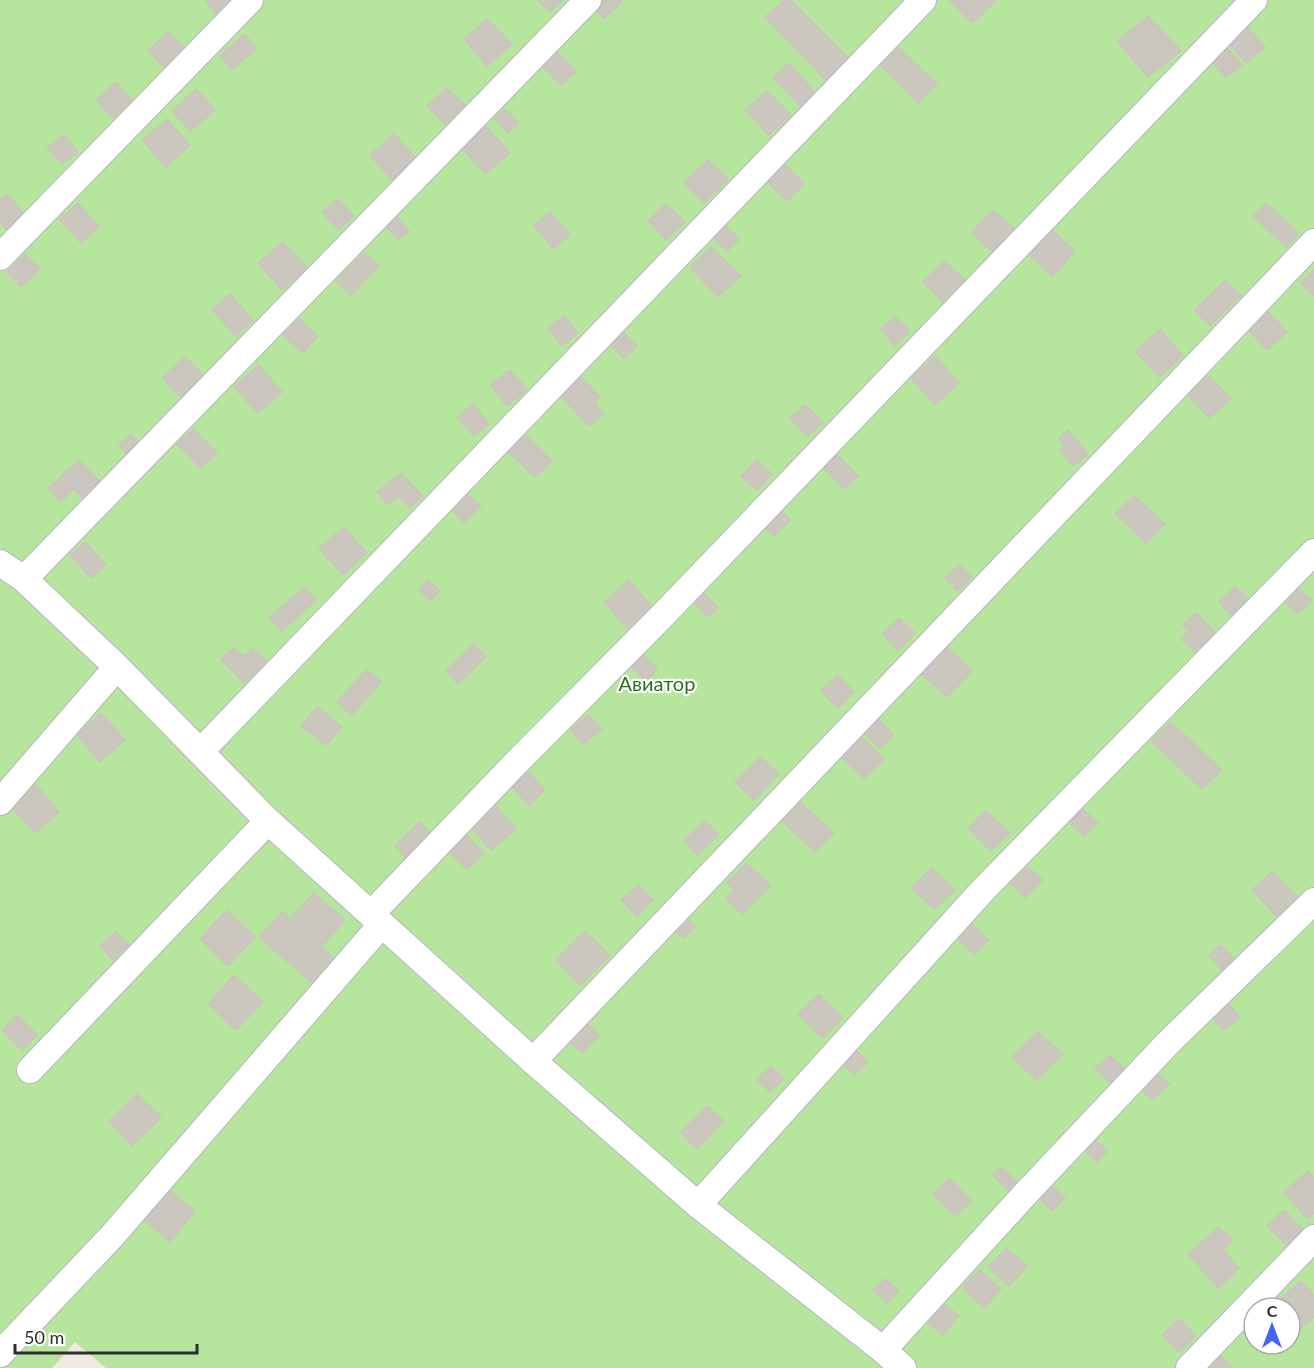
<svg xmlns="http://www.w3.org/2000/svg" width="1314" height="1368" viewBox="0 0 1314 1368" font-family="Lato,sans-serif">
<style>
.green{fill:#b6e59e;fill-rule:evenodd}
.building{fill:#cbc7bf;stroke:#cbc5ba;stroke-width:1.5}
.lines{fill:none;stroke-linecap:round;stroke-linejoin:round}
.minor-casing{stroke:#b4b7c1;stroke-width:28}
.minor{stroke:#fff;stroke-width:26}
.labels{text-anchor:middle;stroke-width:4.5;stroke-linejoin:round;paint-order:stroke}
.park-label{font-size:20px;fill:#2c6e1b;stroke:#fff}
</style>
<rect width="100%" height="100%" fill="#efe9e1"/>
<path class="green" d="M0,0h1314v1368h-1208l-31,-26 -23,26h-52zM1254,1308h36v36h-36z"/>
<path class="building" d="M205,0h37l-21,20z
M538,0h25l-13,12z
M597,0h24l1,2 -18,17 -13,-14z
M785,0h6l58,59 -23,21 -61,-63z
M949,0h47l-23,23z
M1148,16l33,35 -33,26 -31,-36z
M487,19l25,25 -25,22 -23,-27z
M1247,27l18,20 -19,16 -18,-20z
M168,32l24,22 -21,20 -23,-23z
M244,34l13,14 -25,22 -12,-14z
M1226,46l16,19 -16,13 -16,-18z
M899,48l38,36 -19,19 -38,-38z
M556,52l21,19 -16,14 -19,-19z
M789,63l28,32 -15,13 -29,-31z
M116,82l17,19 -21,17 -16,-18z
M447,88l18,17 -20,19 -18,-18z
M196,89l19,21 -25,21 -18,-20z
M767,91l24,24 -22,20 -24,-25z
M505,109l14,14 -11,10 -14,-14z
M167,119l23,26 -24,22 -24,-27z
M486,126l24,27 -25,21 -23,-26z
M394,134l24,26 -25,21 -23,-26z
M64,135l14,17 -16,12 -15,-16z
M708,160l20,19 -24,24 -20,-21z
M782,162l22,22 -17,17 -22,-22z
M7,194l17,20 -18,15 -6,-7v-22z
M338,199l16,17 -16,14 -16,-18z
M78,203l21,24 -18,16 -22,-24z
M1266,203l33,30 -13,14 -33,-31z
M666,204l19,18 -19,18 -18,-19z
M993,210l21,18 -22,24 -21,-19z
M550,212l20,23 -17,14 -19,-24z
M394,214l15,17 -11,9 -15,-17z
M725,225l14,14 -12,12 -15,-14z
M1052,230l23,21 -22,26 -25,-23z
M283,242l24,26 -25,22 -24,-27z
M711,247l30,29 -23,21 -28,-30z
M364,253l15,13 -28,29 -15,-14z
M25,254l15,15 -19,18 -14,-15z
M944,261l23,21 -22,22 -22,-22z
M1314,270v26l-13,-13z
M1225,280l16,15 -31,31 -15,-16z
M230,294l23,27 -18,15 -23,-27z
M1267,311l20,21 -20,18 -20,-22z
M564,316l14,17 -16,13 -14,-18z
M895,316l15,15 -15,15 -14,-17z
M299,319l19,17 -15,17 -20,-18z
M1160,329l23,27 -24,21 -24,-26z
M623,332l14,14 -13,12 -14,-14z
M936,356l23,27 -24,22 -24,-27z
M185,357l18,18 -22,23 -19,-20z
M259,365l23,27 -24,21 -24,-26z
M510,370l17,20 -20,16 -17,-21z
M1209,376l22,23 -22,19 -22,-24z
M581,377l19,20 -6,6 10,10 -15,13 -29,-31z
M473,404l16,20 -15,12 -17,-19z
M805,405l18,17 -16,14 -17,-18z
M193,429l24,24 -16,15 -24,-24z
M520,429l32,32 -17,16 -33,-31z
M1068,430l20,24 -15,12 -13,-16 5,-4 -6,-8z
M131,434l13,13 -12,12 -13,-14z
M836,453l22,23 -14,13 -22,-23z
M79,460l25,26 -17,16 -26,-26z
M757,460l15,14 -15,16 -16,-14z
M401,473l22,23 -13,12 -11,-12 -11,9 -11,-13z
M61,477l12,13 -13,12 -12,-14z
M464,491l17,15 -17,17 -16,-17z
M1135,496l30,28 -19,19 -31,-30z
M781,511l9,9 -16,16 -9,-9z
M344,527l23,26 -24,22 -24,-27z
M85,542l21,23 -15,13 -21,-23z
M960,565l12,12 -15,14 -12,-13z
M428,580l12,11 -10,10 -11,-12z
M629,580l23,27 -24,22 -24,-27z
M1235,586l13,13 -17,16 -12,-13z
M304,587l12,13 -34,31 -13,-13z
M1299,589l13,11 -14,14 -12,-11z
M704,594l14,14 -10,9 -13,-14z
M1196,613l19,19 -20,20 -14,-13 8,-8 -6,-6z
M899,618l16,15 -17,17 -16,-16z
M473,644l13,12 -28,28 -12,-13z
M946,646l26,25 -25,26 -27,-25z
M234,647l9,10 10,-9 14,14 -23,21 -23,-24z
M641,653l17,16 -12,12 -17,-16z
M366,670l16,11 -30,34 -15,-13z
M837,675l17,17 -16,16 -17,-17z
M317,707l25,20 -16,18 -25,-19z
M101,713l24,27 -25,22 -23,-27z
M588,715l14,14 -19,15 -12,-14z
M874,715l20,20 -14,14 -20,-20z
M1171,722l51,48 -20,19 -51,-48z
M860,736l24,23 -20,20 -24,-24z
M760,757l19,17 -25,26 -19,-18z
M526,770l19,20 -16,15 -19,-20z
M36,785l23,27 -24,21 -23,-26z
M798,800l36,33 -19,19 -36,-34z
M492,802l24,27 -25,21 -23,-26z
M1082,808l16,15 -15,13 -15,-15z
M986,811l24,22 -19,18 -23,-23z
M705,821l14,14 -22,20 -13,-14z
M419,822l14,14 -25,24 -13,-14z
M466,835l18,18 -17,16 -18,-17z
M747,864l24,21 -29,29 -16,-15 8,-9 -7,-8z
M1028,867l15,13 -18,18 -14,-14z
M932,868l23,22 -21,19 -23,-21z
M1272,872l25,25 -21,19 -24,-26z
M638,885l15,15 -16,16 -16,-16z
M314,893l31,27 -24,27 13,11 -22,25 -53,-46 24,-26 7,8z
M227,910l28,27 -27,29 -28,-27z
M684,916l11,11 -12,11 -11,-11z
M968,921l21,19 -15,14 -20,-19z
M585,931l25,25 -30,29 -24,-25z
M116,932l13,13 -16,15 -13,-14z
M1221,945l16,17 -12,11 -16,-18z
M234,975l29,27 -27,28 -28,-26z
M819,994l24,23 -21,21 -24,-24z
M1226,1001l14,16 -16,13 -14,-15z
M17,1015l20,20 -15,15 -20,-20z
M583,1020l17,15 -18,18 -16,-15z
M1038,1032l25,22 -26,26 -25,-23z
M853,1047l15,15 -14,13 -15,-15z
M1110,1055l15,14 -14,14 -16,-14z
M771,1066l13,13 -14,13 -13,-13z
M1155,1071l14,13 -17,16 -13,-13z
M137,1094l24,23 -29,29 -23,-25z
M707,1106l17,15 -27,28 -16,-16z
M1093,1137l14,14 -10,11 -15,-14z
M1001,1167l20,19 -9,8 -19,-19z
M1308,1171l6,6v36l-7,6 -23,-27z
M949,1178l23,23 -17,15 -22,-22z
M1051,1185l14,13 -13,13 -14,-14z
M165,1187l30,24 -25,31 -30,-26z
M1284,1210l22,23 -16,16 -23,-23z
M1219,1227l14,14 -10,9 16,18 -21,20 -30,-34z
M1006,1248l21,18 -18,20 -21,-19z
M980,1270l21,19 -17,19 -22,-21z
M886,1279l13,12 -12,12 -14,-13z
M1301,1281l13,14v22l-14,12 -10,-12v-9h-8l-5,-6z
M940,1301l19,15 -16,19 -19,-16z
M1179,1319l17,17 -17,16 -17,-17z
M1220,1355l12,13h-26z"/>
<g class="lines">
<g class="minor-casing">
<path id="minor" d="M0,257l250,-257
M0,563l24,16 93,88 151,154 265,240 165,144 185,145 20,18
M24,579l564,-579
M201,751l722,-751
M0,802l117,-135
M371,914l143,-149 148,-149 592,-616
M533,1061l781,-819
M30,1070l238,-249
M698,1205l285,-315 331,-338
M883,1350l146,-160 139,-147 146,-142
M0,1354l112,-118 270,-312
M1189,1368l125,-130"/>
</g>
<use href="#minor" class="minor"/>
</g>
<g class="labels">
<g class="park-label">
<text x="657" y="691">Авиатор</text>
</g>
</g>
<g transform="translate(1272 1326)"><circle r="28" fill="#ffffff" stroke="#ababab" stroke-width="1.5"/>
<path d="M0-4.5L10 22L0 15L-10 22Z" fill="#4264fb"/>
<text y="-9" font-size="16" font-weight="bold" text-anchor="middle" fill="#2e2e2e">С</text>
</g>
<path d="M15 1344v9h182v-9" fill="none" stroke="#2e2e2e" stroke-width="3"/>
<text x="24" y="1344" font-size="18" fill="#2e2e2e" stroke="#ffffff" stroke-width="4.5" paint-order="stroke">50 m</text>
</svg>
